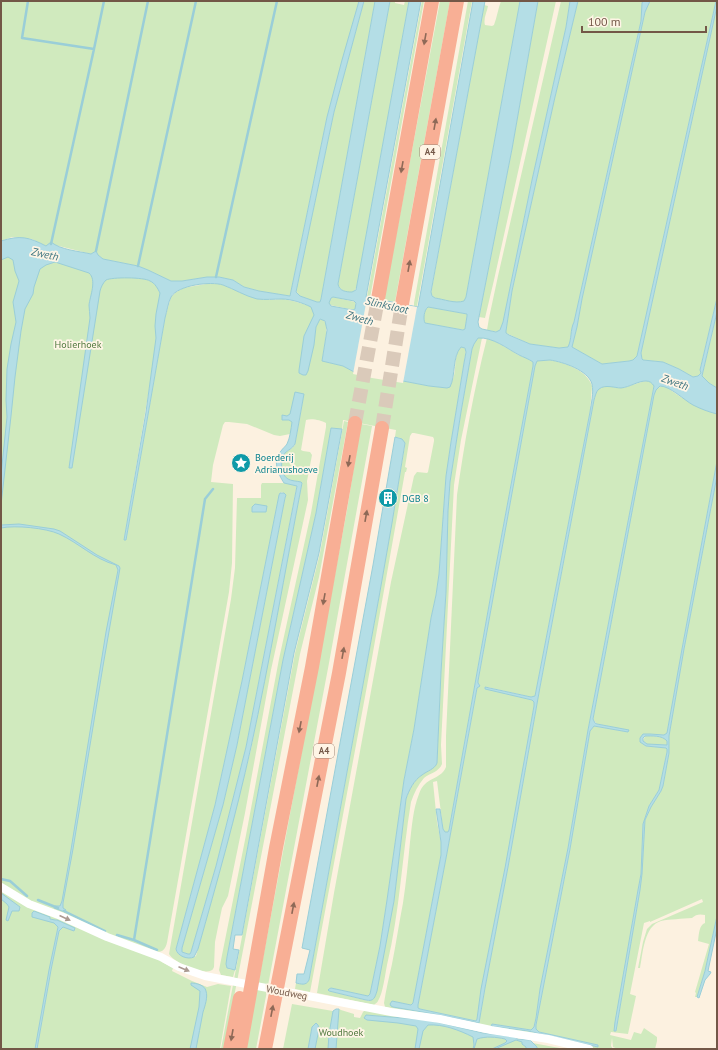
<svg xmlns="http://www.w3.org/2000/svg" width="718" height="1050" viewBox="0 0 718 1050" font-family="'PT Sans',sans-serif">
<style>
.green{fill:#d0eabe}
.water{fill:#b4dee6;stroke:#9aced8;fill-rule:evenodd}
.pier{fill:#fcf1e0}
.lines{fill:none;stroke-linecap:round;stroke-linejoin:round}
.stream{stroke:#9aced8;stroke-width:2.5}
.motorway-tunnel{stroke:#dacaba;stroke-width:14;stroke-dasharray:14 7;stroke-linecap:butt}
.minor{stroke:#fff;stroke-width:8}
.motorway{stroke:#f8af95;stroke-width:14}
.oneway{fill:#8e6957}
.oneway2{fill:#ab9a91}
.labels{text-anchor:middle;stroke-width:3.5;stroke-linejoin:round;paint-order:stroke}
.shield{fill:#fff5e6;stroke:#9d8677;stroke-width:1}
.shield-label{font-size:9px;font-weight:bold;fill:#735747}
.park-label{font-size:10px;fill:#50793f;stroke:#fff5e6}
.culture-label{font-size:10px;fill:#0d838f;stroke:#fff5e6;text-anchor:start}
.street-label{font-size:10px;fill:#735747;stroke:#fff5e6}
.water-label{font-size:11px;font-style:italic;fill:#3e7580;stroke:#fff5e6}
</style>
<rect width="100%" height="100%" fill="#fcf1e0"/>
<path class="green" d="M1,1h358l-32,116 -37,179 -31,-5 -15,-4 -11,-7 -14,-3h-12l-25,4h-11l-23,-11 -10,-4 -35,-7 -5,-4 -2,-4 -5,3 -36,-9 -9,1 -14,-7 -20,-2 -11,4z
M364,1h11l-54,298 -1,3h-3l-17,-6 -4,-5 38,-179z
M390,1h5v2l9,2 1,-4h4l-52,285 -3,6c-6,1 -15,-1 -16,-8z
M422,1h2l-54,297 -3,-1z
M440,1h10l-55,301 -11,-2z
M468,1h4l-55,305h-3v-3z
M501,1h19l-54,296c-1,3 -1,4 -4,5 -5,2 -23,-3 -29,-5l-2,-4 1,-5 52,-283 4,1c-1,6 -5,13 -3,19l7,1 2,-1c3,-8 4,-16 7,-24z
M538,1h18l-62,279 -9,38 -6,-1 33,-168z
M561,1h9l-4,26 -34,153 -29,142 -2,6 -3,4 -11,-2 2,-12 9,-42z
M578,1h65l-2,20 -67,301c-4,8 -2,17 -6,25l-9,1 -29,-4 -24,-11v-2l6,-40 10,-46 33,-148z
M650,1h66l-79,355 -4,4 -4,1 -27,3 -30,-17 5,-20 5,-28 63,-287z
M717,6v292l-17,71 1,4 -2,3 -6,1 -14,-8 -16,-7 -20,-2 -1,-1 -1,-6z
M1,253h23l127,26 15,8 -42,253h2l39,-222 6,-21 4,-4 8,-5 23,-4h15l21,9 15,6 13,1 13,-1 10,2 17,5 6,6 -2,33 2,-18 3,-7h4l3,3v12l-4,26 21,5 13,7 47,8 26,5 18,2c2,-3 5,-6 6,-9 4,-10 0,-23 8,-32l3,1 2,1 -2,14 -13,79 -5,34 -7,98 -3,21 -5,23 -17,111 -10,51 -17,120 -7,46 -10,48 -2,2 -37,-8h-1l-1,3 40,10 25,-100 12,-102c3,-9 8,-19 16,-24 5,-4 12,-6 15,-12l4,-91 5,-80 2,-81 2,-29 11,-70 11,-63c2,-4 3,-8 6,-11h4l-21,102 -7,45 -13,260 1,19c-3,8 -12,9 -18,14 -6,7 -10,15 -13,24 -9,54 -11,109 -24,163 -2,10 -4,28 -9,36 -1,2 -2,2 -4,4l-57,-12 17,-100 57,-311 23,-106 3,-4 10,1 1,-1 6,-31v-2l-1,-2 -19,-4h-2l-2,3 -5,31 2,1 -1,4h-1l-38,214 -57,306 -15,-3 1,-6 9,1 4,-4 70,-383 26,-152v-2l-5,-5 -5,-1 1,-7 -53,-10 -1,9 -11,-1 -15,85 -33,147 -56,297 -1,9 2,3 7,1 -2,7 -12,-2 -2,-5 27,-135 33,-176 32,-146 15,-86v-4c-5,-3 -15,-5 -20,-3l-5,30 2,1 7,1 2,3 -5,26 1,19 -37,170 -26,143 -17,83 -6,12 -4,19 -3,15 -1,25c-1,2 -1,3 -4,4 -9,3 -37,-9 -41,-17l62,-355 4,-31 2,-70h24v-13l1,-2h22l13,2 -51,262 -30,119 -25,86 -1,2h-2l-6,-2v-4l41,-143 14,-60 48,-247 1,-3 -4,-3 -2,1 -2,8 -36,180 -27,124 -39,144 1,3 15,6 4,-2 2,-7 38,-140 15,-60 51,-266c-4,-1 -12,-2 -16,-5 -6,-5 -6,-18 -1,-25 3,-3 7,-4 10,-8l9,-51 -9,39 -15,3 -6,-1 -27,-11 -18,-2h-4l-2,3 -10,40 -2,17 22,2 -1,79 -3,29 -61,345c-1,6 -2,15 -10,15l4,10 11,6 -1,3 20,10 15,6 11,-3 13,2 -11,63h-183l14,-79 8,-39 4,-4 12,2 -16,-8 -23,128h-35z
M333,297l22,5 1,5 -2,3 -24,-5 -1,-2 2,-5z
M428,307l39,7v2l-2,13 -1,1 -40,-7c-1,-4 0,-13 4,-16z
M717,312v76l-8,-5 -7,-6z
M487,338c11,4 21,11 31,17 5,2 11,4 15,7v4l-37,200 -47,264 -1,2h-3l-2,-3 -6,-48 -4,1 4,40 4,20v13l-28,148 -2,2 -19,-4 -1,5 54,10 32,8 2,-2 6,-34 23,-121 32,-180 54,-287c1,-3 2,-9 5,-11 6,-5 15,-1 22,-1 10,-1 18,-7 28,-7l4,3 1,2 -66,344 -20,118 -28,141 -4,29 -2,9 -3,3 -39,-6v2l36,5 70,16v-2l-59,-13 -3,-3v-4l34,-176 20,-118 4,-5 34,6v-2l-31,-6 -4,-5 61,-325 2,-4 5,-4 5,1c16,11 32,22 51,27v47l-35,188 -15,84 -2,2 -15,-1 -10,4 6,8 20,2 1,1v3l-8,38 -10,16 -6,18 -2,50 -3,16 -24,141h2l24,-141 2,-16 3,-54 6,-13 10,-16 2,-5 6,-33v-17l15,-87 33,-173v440l-12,55 -8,26h-2l1,-4 -1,-1 14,-48 -11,-3c1,-7 1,-16 7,-18v-8c-5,-1 -9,-1 -13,3 -10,1 -22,1 -31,3 -17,5 -18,32 -21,47h-2l5,-26 4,-13 5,-5 51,-22 -1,-3 -52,23v-1l-6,2 -14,71 6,2 -8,38 -17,-2 -1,3 21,5 3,-8 7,2 3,-6 13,9v4l-2,8h-37l-5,-2 -1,-9 -1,8 2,3h-16l-35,-8 -177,-34 -1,-4c2,-13 5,-26 8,-39 4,-20 7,-41 11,-61 3,-20 5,-40 7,-61 2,-16 3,-33 9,-48 6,-18 21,-13 27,-27v-31l11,-241c7,-51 17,-106 30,-157z
M550,360c15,3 37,10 42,26l-2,26 -55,284 -4,1 -44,-10 -3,1 48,12 2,2v4c-10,55 -18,110 -29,164 -10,50 -21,99 -28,149l-1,2 -56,-12 -2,-1v-3l29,-152 30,-165 3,-2 -2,-3v-2l57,-315 2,-5z
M344,421l4,1 -29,155 -19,77 -76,395h-3l74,-396 25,-100z
M361,424l11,2 -43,237 -73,386h-10l101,-539z
M645,736c7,0 17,-1 22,5v4l-20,-1 -4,-3z
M292,1004l41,7 -1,4 6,1 1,-7 2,1 13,4v3l6,1 3,-6 2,-2 48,9 -47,-4 66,10 5,-1 13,4 115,21h-250l4,-20 -7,-2 -4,22h-25z"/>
<path class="water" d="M359,1h5l-30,111 -38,180 4,4 17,6h3l1,-3 54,-298h15l-52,283c1,7 8,8 14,8l4,-2 53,-289h12l-55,296 52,10 55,-306h12l-54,291 1,4 3,2c8,1 20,6 29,3l2,-4 54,-296h18l-26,148 -34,173 1,5 3,2 14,3 4,-2 3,-8 29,-142 34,-153 4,-26h8l-23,96 -33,148 -10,46 -6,40v2l3,2 21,9 29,4 9,-1c4,-8 2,-17 6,-25l67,-301 1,-18 1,-2h7l-5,11 -63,287 -5,28 -5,20 30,17 27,-3 4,-1 4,-4 79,-355h1v5l-76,347 1,6 1,1 20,2 16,7 14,8 5,-1 3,-3 -1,-3 17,-72v14l-15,64 7,7 8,5v26c-8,-2 -16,-5 -24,-9 -9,-5 -23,-19 -33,-19l-4,4 -2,5 -61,324 2,4 2,1 32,6 -1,2 -34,-6 -4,5 -20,118 -34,176v4l3,3 59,13v2l-70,-16 -37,-5 1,-2 39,6 3,-3 2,-9 4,-29 28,-141 20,-118 66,-344c-2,-3 -4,-5 -8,-5 -8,0 -16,6 -25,7 -6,0 -16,-4 -22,1 -3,2 -4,8 -5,11l-54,287 -32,180 -23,121 -6,35 -34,-7 -52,-9 -2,-1 -1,-2 2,-3 19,4 2,-2 28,-148v-13l-5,-33h4l3,20 2,3h3l1,-2 47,-264 37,-200v-4c-4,-3 -10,-5 -14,-7 -13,-7 -26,-18 -41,-17l-4,6 -2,5 -11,63 -11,70 -2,29 -2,81 -5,80 -4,91c-2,6 -10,8 -15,12 -8,5 -13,15 -16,24l-12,102 -17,90c-2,6 -3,11 -11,9l-37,-9 -1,-1 1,-1 2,-1 37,8 2,-2 10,-48 7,-46 17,-120 10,-51 17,-111 5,-23 3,-21 7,-98 5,-34 13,-79 2,-11 -1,-4 -4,-1c-9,10 -5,28 -11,40l-3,1 -18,-2 -26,-5 -47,-8 -13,-7 -21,-5 5,-31 -2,-9 -5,-2 -4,8 -2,18 -6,26 -2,4h-3l-4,-2v-3l5,-34 10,-21 -3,-8c-8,-4 -20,-8 -29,-8 -9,0 -16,1 -25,0 -12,-3 -23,-10 -34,-14 -12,-4 -45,0 -52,12 -3,6 -4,14 -6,21l-39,222h-2l22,-128 10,-74 -1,-12 1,-12 4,-21c-2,-4 -5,-10 -10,-12 -6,-4 -38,-4 -44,-1 -3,3 -5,7 -6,11l-28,177h-3l21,-150c0,-4 -1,-9 -1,-13 1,-9 8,-25 0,-32l-34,-11 -9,3 -6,4 -6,18 -1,7 -8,15 -4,22 -6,46 -4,39 -10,89v-30l6,-58 -1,-17 1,-31 4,-25 5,-22 -3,-20 6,-21 -4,-10 -2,-11 -5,-3 -7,3v-19c19,-6 28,-4 45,5l5,-4c10,8 27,9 40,12l5,-3 2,4 5,4 35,7 10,4 23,11h11l25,-4h12l14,3 11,7 15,4 31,5 37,-179 15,-57zM333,297l21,4 2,2 -1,6 -2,1 -22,-4 -2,-3 2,-5zM428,307l39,7v2l-2,13 -2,1 -38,-7c-2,-4 -1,-13 3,-16zM550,360c13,2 38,10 42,24 2,9 -1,20 -2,28l-55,284 -4,1 -46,-10v2l47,11 2,2v4l-29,162 -24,121 -4,30 -1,2 -56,-12 -2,-1v-3l29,-152 30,-165 3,-2 -2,-3v-2l57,-315 2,-5z
M295,392l9,2 -9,50c-3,5 -7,6 -10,9 -5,6 -5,22 3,26 3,2 9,2 13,3l1,1c-17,88 -32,177 -51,264 -15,68 -34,135 -53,202l-4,8c-6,3 -17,-1 -18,-8l39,-144 27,-124 37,-186 1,-2h4l2,2 -1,3 -48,247 -14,60 -41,143v4l6,2h2l1,-2 25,-86 30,-119 51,-261 -13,-3c-6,-9 -12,-23 -3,-32 2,-3 4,-4 6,-7 3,-6 4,-15 5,-22l-3,-2h-7v-5l5,1 3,-2z
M331,428l11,1 -23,124 -25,100 -52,282h-7l-2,14 6,1 -4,20 -8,-2 -1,-4 1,-7 56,-297 33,-147z
M395,437l7,2 3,4 -13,80 -13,74 -70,383c-3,6 -8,4 -13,3l1,-9h7l6,-24 -8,-2 71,-383z
M717,461v15l-33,173 -15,87v17l-6,33 -2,5 -10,16 -6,13 -3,54 -2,16 -24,141h-2l1,-9 23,-132 3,-16 2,-50 6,-18 10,-16 8,-38v-3l-1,-1 -20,-2 -6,-4v-4l3,-4h7l14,1 3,-2 15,-84zM645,736c7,0 17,-1 22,5v4l-20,-1 -4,-3v-3z
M255,504l12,2 -1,6h-14v-5z
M19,524l35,5 6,2 37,24 22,11 1,2 -17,98 -30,183 -10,54v5l3,2 -1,2 -11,-4 1,-2h5l2,-5 8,-45 36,-224 12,-62 -2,-5c-22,-6 -37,-22 -57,-31 -13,-6 -44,-9 -58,-6v-3z
M1,893l19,14 -1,4h-7l-4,10 -2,-1 3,-13 -2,-3 -6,-5z
M34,911l16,6v2l5,1h2l18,8 -1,3 -11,-4 -4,4 -8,39 -14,79h-2l14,-79 9,-43 -4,-4 -22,-6v-4z
M717,916v12l-9,43 3,1 -1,2 -5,6 -6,18 -2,-1 8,-26z
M191,983c5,0 14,2 15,8 2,6 -1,15 -3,21 -2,12 -5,25 -7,37h-6l9,-42 1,-16 -9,-6z
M336,1009h3l-3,40h-8l1,-15 4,-23z
M366,1015l62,5 55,13 34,4v2l13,1 7,7v2h-11v-2l-4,-3v-2l-6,-2 -21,9h-3l13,-6 2,-2 -2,-2c-9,-2 -19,-3 -28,0l-3,10h-1l1,-4 -1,-8c-14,-7 -30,-13 -45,-12l-5,6 -4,18h-4l3,-20 -2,-3 -18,-3 -31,-3 -3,-2z
M316,1023l2,2 1,4 -4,20h-7l4,-22z"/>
<path class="pier" d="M367,298l50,9 -14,76 -31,-5 -19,-4z"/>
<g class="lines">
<path class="stream" d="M28,1l-6,37 72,11
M51,244l43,-195 10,-48
M96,251l52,-250
M138,266l58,-265
M216,277l61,-276
M1,879l9,2 17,15
M38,900l20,8
M64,911l41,20
M117,935l17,5 23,10
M134,940l71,-441 8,-10"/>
<path class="motorway-tunnel" d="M355,423l23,-124
M382,428l20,-124"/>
<path class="minor" d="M1,887l28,17 32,12 46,21 54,20 18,10 26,9 186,36 49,7 51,11 57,9 41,10"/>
<path class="motorway" d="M378,299l54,-298
M402,304l55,-303
M230,1049l10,-51
M240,1049l36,-201 36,-181 43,-244
M265,1049l74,-376 43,-245"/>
</g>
<defs><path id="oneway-solid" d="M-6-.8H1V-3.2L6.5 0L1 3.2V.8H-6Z"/></defs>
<g class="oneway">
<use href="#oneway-solid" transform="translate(425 39) rotate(100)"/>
<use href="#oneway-solid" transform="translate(435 124) rotate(-80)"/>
<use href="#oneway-solid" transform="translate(402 167) rotate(100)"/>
<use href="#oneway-solid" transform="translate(409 266) rotate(-80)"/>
<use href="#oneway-solid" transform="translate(349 461) rotate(100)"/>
<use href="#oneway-solid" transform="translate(366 516) rotate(-80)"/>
<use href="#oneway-solid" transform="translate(324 599) rotate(100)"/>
<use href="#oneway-solid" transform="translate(343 653) rotate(-80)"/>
<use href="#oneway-solid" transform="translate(300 727) rotate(101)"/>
<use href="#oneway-solid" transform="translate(318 781) rotate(-79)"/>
<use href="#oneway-solid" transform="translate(293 908) rotate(-79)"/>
<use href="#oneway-solid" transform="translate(272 1011) rotate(-79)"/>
<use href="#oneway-solid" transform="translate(232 1035) rotate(100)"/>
</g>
<g class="oneway2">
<use href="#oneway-solid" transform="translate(65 918) rotate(24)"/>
<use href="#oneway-solid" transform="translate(184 969) rotate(23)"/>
</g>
<defs>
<g id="sight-disc" transform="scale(1)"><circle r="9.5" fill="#0f9aa8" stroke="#fff5e6"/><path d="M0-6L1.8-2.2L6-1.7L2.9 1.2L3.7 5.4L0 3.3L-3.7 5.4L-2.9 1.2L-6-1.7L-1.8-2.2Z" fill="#fff"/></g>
<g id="building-disc" transform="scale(1)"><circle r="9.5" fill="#0f9aa8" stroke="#fff5e6"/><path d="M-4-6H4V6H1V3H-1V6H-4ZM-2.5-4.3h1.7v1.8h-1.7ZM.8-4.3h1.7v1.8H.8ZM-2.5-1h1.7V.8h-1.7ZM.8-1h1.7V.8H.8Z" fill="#fff"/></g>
</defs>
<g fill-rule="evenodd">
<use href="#sight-disc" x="241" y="463"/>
<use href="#building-disc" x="388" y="498"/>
</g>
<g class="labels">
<g class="shield">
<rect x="420" y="145" width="20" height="14" rx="3"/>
<rect x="314" y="744" width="20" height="14" rx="3"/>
</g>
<g class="shield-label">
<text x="430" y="155">A4</text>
<text x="324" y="754">A4</text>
</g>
<g class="park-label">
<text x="78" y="348">Holierhoek</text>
<text x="341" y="1036">Woudhoek</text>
</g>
<g class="culture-label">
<text x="255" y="461">Boerderij<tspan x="255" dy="12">Adrianushoeve</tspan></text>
<text x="402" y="502">DGB 8</text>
</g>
<g class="street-label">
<text transform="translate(287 992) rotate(11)" y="4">Woudweg</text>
</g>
<g class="water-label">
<text transform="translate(45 254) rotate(12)" y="4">Zweth</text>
<text transform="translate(387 305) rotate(13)" y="4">Slinksloot</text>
<text transform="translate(360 318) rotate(16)" y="4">Zweth</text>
<text transform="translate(675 382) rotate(19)" y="4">Zweth</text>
</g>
</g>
<rect width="718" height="1050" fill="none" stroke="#735747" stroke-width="4"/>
<path d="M582 26v6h124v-6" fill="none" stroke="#735747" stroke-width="2"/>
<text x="588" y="26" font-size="12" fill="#735747" stroke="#fff5e6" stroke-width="3" paint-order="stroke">100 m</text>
</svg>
